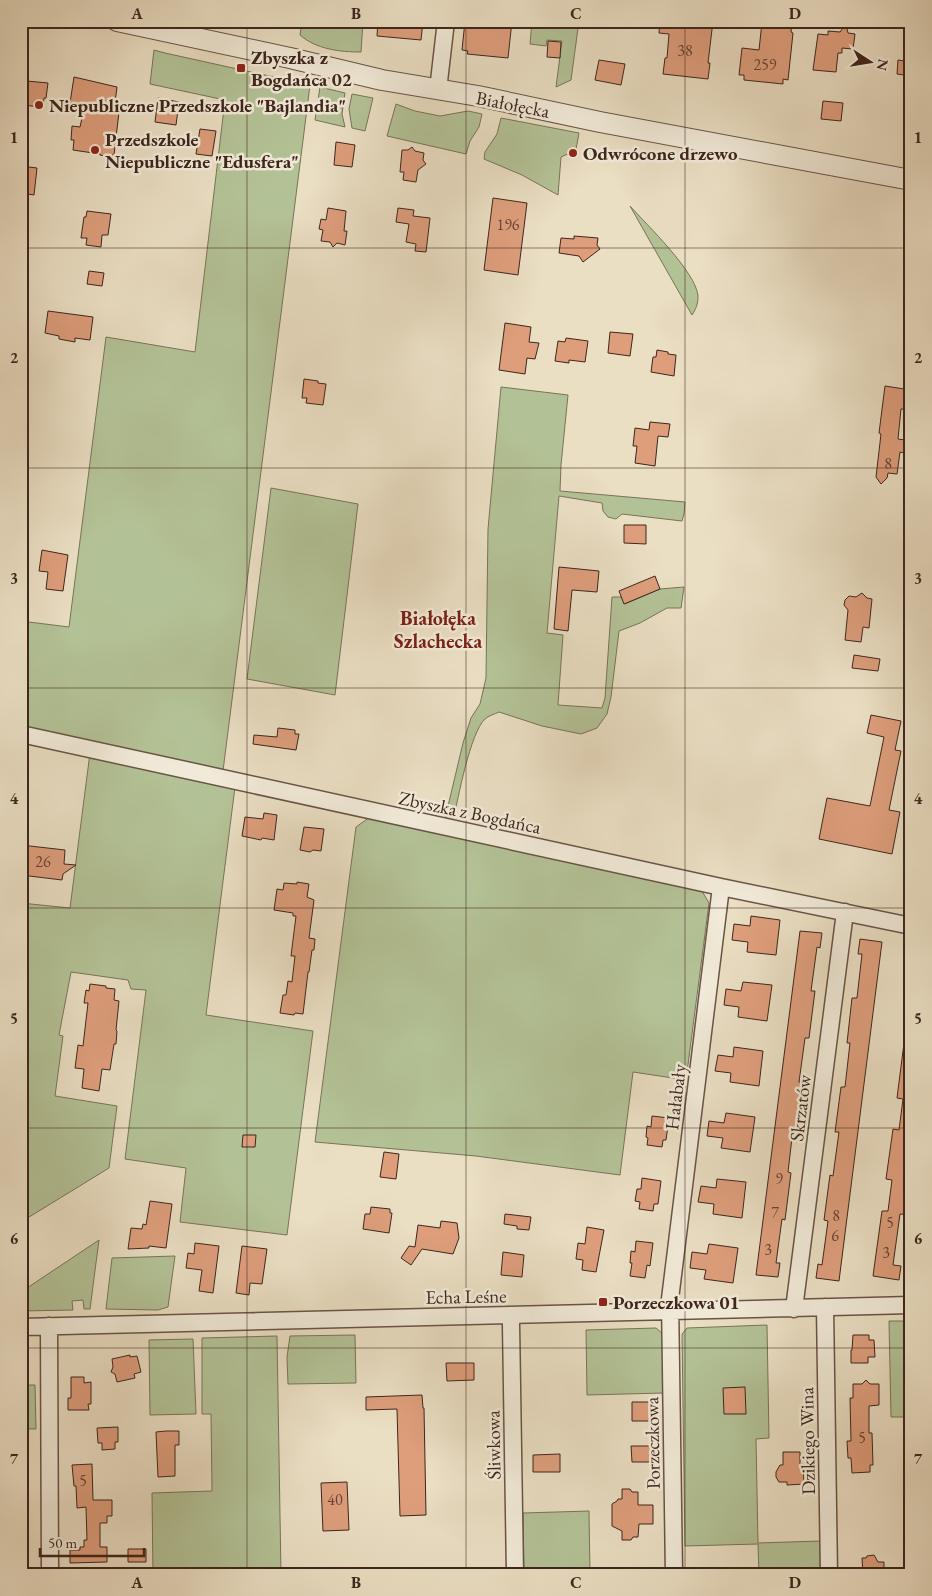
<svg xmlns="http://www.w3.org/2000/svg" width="932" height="1596" viewBox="0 0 932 1596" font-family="'EB Garamond',serif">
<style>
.green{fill:#b3c296;stroke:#78745a}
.building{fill:#de9e7c;stroke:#3e261d}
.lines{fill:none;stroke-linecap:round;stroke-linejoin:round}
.minor-casing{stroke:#695446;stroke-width:19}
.tertiary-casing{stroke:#695446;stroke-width:22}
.minor{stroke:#f1ead8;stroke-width:16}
.tertiary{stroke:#f1ead8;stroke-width:20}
.grid{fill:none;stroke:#3e261d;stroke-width:1;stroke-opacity:0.55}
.poi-dot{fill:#8f2418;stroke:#f1ead8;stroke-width:2}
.labels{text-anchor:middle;stroke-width:5;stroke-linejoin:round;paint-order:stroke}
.number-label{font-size:16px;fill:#664435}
.poi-label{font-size:19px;font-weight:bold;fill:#3e261d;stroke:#f1ead8;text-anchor:start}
.street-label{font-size:19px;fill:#3e261d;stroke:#f1ead8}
.neighbourhood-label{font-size:20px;font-weight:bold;fill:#7a1f14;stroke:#f1ead8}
.neatline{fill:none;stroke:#3e261d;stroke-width:2}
.grid-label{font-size:16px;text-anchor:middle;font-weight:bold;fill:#3e261d}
</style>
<rect width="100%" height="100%" fill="#eadec3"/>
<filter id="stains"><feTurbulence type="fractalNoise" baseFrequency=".004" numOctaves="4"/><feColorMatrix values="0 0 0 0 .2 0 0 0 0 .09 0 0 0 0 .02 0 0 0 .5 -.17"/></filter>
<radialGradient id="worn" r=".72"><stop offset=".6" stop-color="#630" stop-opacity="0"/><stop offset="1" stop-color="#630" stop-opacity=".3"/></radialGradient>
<path class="green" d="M302,21h61l-2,31c-22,0 -45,-3 -61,-17z
M532,21h47l-8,59 -15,7 6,-46 -15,-1 -1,6 -16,-2z
M154,50l11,3 145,32 -87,686 -202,-43v-107l48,6 37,-290 89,15 30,-252 -75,-16z
M320,87l25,6 -3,21 3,13 -30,-7z
M352,94l21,4 -8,33 -13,-3 -3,-19z
M396,104l19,7 25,5 28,-5 14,3 -3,13 -9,14 -4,13 -79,-18z
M501,118l78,15 -4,22 -3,-3 -11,5 -3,38 -36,-20 -38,-16 1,-7 12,-18z
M630,206c17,19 66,66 68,90 0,8 -2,13 -6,19z
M501,387l67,8 -7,70 -1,26 125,11 -1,12 -2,7 -60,-7 -6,5 -8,-2 -5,-6 -1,-8 -43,-7 -12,137 16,2 -5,70 44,3 3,-10 7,-101h9l4,7 35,-15 24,-2 -3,21h-14l-27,15 -21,8 -8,66 -4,17 -10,14 -16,6 -39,-8 -43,-14c-4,2 -11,4 -14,7 -15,14 -27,80 -32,102l-8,-2 18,-76 8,-25 9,-14 6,-26 2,-149z
M271,488l87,16 -23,191 -88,-16z
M90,753l145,34 -29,228 107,16 -26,204 -107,-13 6,-54 -61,-9 21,-169 -15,-1 -3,-9 -57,-8 -12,63 4,1 -8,60 62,10 -8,62 -88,54v-319l49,5z
M370,817l332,74 7,12 -23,177 -53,-8 -13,103 -144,-19 -161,-14 41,-315z
M99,1240l-9,69h-6l-1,-9 -11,1 1,9 -52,1v-19z
M175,1256l-7,51 -10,3 -52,-1 6,-51z
M889,1321h22v96h-20z
M767,1325l2,113 -13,1 2,104 62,-2 1,34h-62l-1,-31 -73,2 -3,-212 5,-6z
M656,1328l7,6 1,59 -77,2 -1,-65z
M355,1335l1,48 -68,1 -1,-27 3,-21z
M277,1336l4,239h-128l-1,-82 60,-2 -1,-77h-9v-76z
M193,1339l3,75 -46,1 -1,-75z
M21,1385h14l1,44h-15z
M589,1511l1,64h-66l-1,-62z"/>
<path class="building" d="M378,21h45l-2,19 -44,-4z
M465,21h47l-4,37 -41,-4 1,-3 -6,-1z
M660,21h53l-5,42h2l-2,16 -45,-5 2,-16h2l2,-24 -10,-1z
M780,21h12l-1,11 2,1 -5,47 -5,-1v5l-39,-4v-5h-5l3,-27 17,2 3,-28 17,2z
M846,24l2,9 7,1 -2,15 -11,-1v5h-4l-2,19 -23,-2 5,-36 10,1v-4l12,1z
M548,41l13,1 -1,16 -13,-1z
M599,60l26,4 -4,21 -26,-5z
M898,60l13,2v14l-14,-2z
M74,77l43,10 -3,24 5,1 -5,43h-2v2l-12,-2v-1l-27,-4 1,-10h-3l1,-14 8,1 5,-23 -15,-1z
M27,81l21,2 -2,15h-2l-1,9 -22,-2v-4l4,-3z
M158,98l21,4 -3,23 -21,-3z
M823,101l20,2 -2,18 -20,-2z
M200,129l16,2 -4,25 -16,-2z
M336,142l19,3 -3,22 -18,-2z
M412,147l3,4 9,2 -1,7 3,4 -8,6 -2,12 -13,-2 1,-8h-4l2,-22h6z
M21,166l16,2 -3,27 -13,-2z
M493,198l34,5 -9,72 -34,-5z
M328,208l18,3 -2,20h3l-2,14 -8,-2 -4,4 -3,-5 -9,-1 2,-11 -4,-1 2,-10 5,1z
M398,208l16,2 -1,6 17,2 -4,34 -11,-1 1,-7 -10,-2 3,-18 -13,-2z
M87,211l24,3 -3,21h-6l-1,12 -15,-2 1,-7h-6l3,-21h2z
M574,236l24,2 -1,7 3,4 -17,13 -4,-6 -20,-3 2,-15 13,1z
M89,271l15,2 -2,13 -15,-2z
M48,311l45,6 -3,23 -15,-2v4l-16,-3v-3l-14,-3z
M505,323l26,4 -2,15 10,1 -4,16 -8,-1 -2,16 -26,-4z
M610,332l23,2 -3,22 -22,-3z
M566,338l22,3 -3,21 -16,-2v3l-14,-2 3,-20 7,1z
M657,350l11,2v2l8,1 -2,21 -23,-4 2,-15h3z
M304,379l14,2v2l8,1 -3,21 -17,-2 1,-5h-5z
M885,386l26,4v19h-10l-3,30 7,1 -1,13 -4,-1 -3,22 -9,-1 -1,5 -6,6 -5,-7 5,-43 -2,-1z
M650,422l20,2 -2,13 -10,-1 -3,30 -20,-3 2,-17h-4l2,-18 14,2z
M624,525h22v19l-22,-1z
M42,550l26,5 -5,36 -17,-2 2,-17 -9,-1z
M559,567l40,4 -2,21 -25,-2 -4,41 -14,-2z
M655,576l5,13 -36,15 -5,-13z
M862,593l5,5 5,1 -3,29 -6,-1 -2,15 -16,-2 3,-30 -4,-5 1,-5 4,-4 7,1z
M854,655l26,4 -2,12 -26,-3z
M871,715l30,6 -6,29 6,1 -12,59 11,2 -8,42 -73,-15 8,-41 43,8 14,-69 -17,-4z
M278,728l17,2v4h4l-3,16 -43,-6 1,-9 23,2z
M264,813l13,2 -3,25 -12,-2 -1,2 -19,-4 3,-19 18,2z
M304,827l20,2 -3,22 -8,-1 -3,2 -10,-2z
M21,845l44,5 -1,14 12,1 -13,9 -1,6 -41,-5z
M297,882l12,2 -2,13 7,3 -5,38 6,1 -1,11h-2l-3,22h-1l-5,42 -8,-1 -1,2 -14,-2 3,-18h3l2,-14 4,1 3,-26h-4l5,-40h-3v-3l-19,-3 3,-21 6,1 1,-7 13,1z
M751,916l29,4 -4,35 -29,-3 1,-10 -16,-2 2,-16 16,2z
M800,931l22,2 -2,15 -3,-1 -6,44h4l-6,47h-4l-6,44h4l-6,47h-4l-5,43 3,1 -6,47 -3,-1 -6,44h4l-2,14 -22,-2z
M860,939l22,3 -43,339 -23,-3 2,-14 4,1 6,-44 -4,-1 6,-45 3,1 6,-44h-4l6,-45h4l5,-44h-3l5,-45h5l5,-44h-4z
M743,982l29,3 -5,36 -29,-4 1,-10 -15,-2 2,-16 15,2z
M90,984l16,2v2l9,1 -1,11 5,1 -3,29 1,1 -1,13h-2l-4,26 -8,-1 -3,22 -17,-3 2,-19 -9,-1 3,-23 5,1 5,-43h-4l2,-13 3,1z
M904,1043l7,1v89l-7,48 7,1v33l-11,-1 -7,51 8,1 -2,14 -26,-4 9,-65h6l4,-31 -6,-1 7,-50 6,1 4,-31 -6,-1z
M734,1047l29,4 -4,35 -29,-4 1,-9 -16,-2 3,-16 15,2z
M726,1113l29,4 -5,35 -29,-4 2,-10 -16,-2 2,-15 15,2z
M652,1116l17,2 -3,22h-3l-1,7 -15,-2 1,-7 -2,-1 1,-11 4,1z
M243,1135h13l-1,12h-13z
M384,1152l15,2 -3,25 -16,-2z
M642,1178l19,3 -3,23h-4l-1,7 -14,-2 1,-7 -5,-1 2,-12h4z
M717,1179l29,3 -4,36 -29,-4 1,-10 -16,-2 3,-16 15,2z
M150,1201l22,3 -6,44 -17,-2v2l-21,1 3,-21 11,1 1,-5 3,1z
M371,1207l19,2v4h2l-3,20 -26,-4 2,-15h5z
M505,1214l26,3 -2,13 -12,-1v-3l-13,-2z
M441,1221l16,2 2,15 -6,16 -31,-5 -11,16 -10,-7 8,-12 6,1 3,-22 22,3z
M587,1227l17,3 -8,42 -14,-2 1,-10 -7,-1 2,-16 7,1z
M636,1241l17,2 -3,23 -3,-1 -2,13 -15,-2 2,-13h-2l1,-12 4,1z
M195,1243l24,3 -6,47 -14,-2 3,-21 -16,-2 2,-15 6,1z
M709,1244l29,4 -5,35 -29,-4 2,-9 -16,-2 2,-16 15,2z
M242,1246l25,3 -5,35 -12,-1 -1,12 -13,-2z
M503,1252l21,3 -2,22 -21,-2z
M853,1335h16v5h5l1,17h-7v6h-17v-13h1z
M130,1355v2l7,-1 4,16 -7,2 1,4 -18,4 -2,-8 -4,-2 2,-5 -1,-8z
M446,1363h28v17l-27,1z
M71,1377h13v6l7,-1v22h-3l1,6h-21v-12h3z
M866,1380l4,4h9v21l-10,1v27h3l1,32h-3v7l-18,1 -1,-15h-3l-1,-17h4l-1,-43h3v-14h9z
M745,1387l1,27h-22l-1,-26z
M422,1395l1,13h1l2,107 -26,1 -3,-107 -31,1v-13z
M632,1402h17v4h4v15h-21z
M118,1427v15h-3v7l-13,1v-7h-4l-1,-15z
M166,1431h13v14h-4v31l-17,1 -2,-45z
M631,1446h20v16h-19z
M783,1452h17v12h3l1,20 -17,1v-3h-8l-3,-5v-5l4,-7h3z
M560,1454v18h-27v-17z
M92,1464l1,36h19v16h-5v7h-7v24h7v15l-37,1v-13h10v-3h4v-7h3l-1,-33 -9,1 -1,-22h-2l-2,-21z
M347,1482l2,48 -26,1 -2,-48z
M622,1489h8l2,3h6v13h15v19h-14l-1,13h-5l-2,3h-9v-9l-10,-5v-22l5,-3 1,-2h4z
M128,1549h18v13h-18z
M874,1555l4,7h6v13h-21l-1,-17h4l1,-2z"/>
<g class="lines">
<g class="minor-casing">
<path id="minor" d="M438,90l8,-69
M21,734l700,153 190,39
M825,1307l4,268
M794,1309l51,-397
M512,1315l-1,9 4,251
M49,1326l1,249
M21,1327l890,-22
M674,1575l-4,-276 51,-412"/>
</g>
<g class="tertiary-casing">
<path id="tertiary" d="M117,21l173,37 92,22 96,16 122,26 311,58"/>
</g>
<use href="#minor" class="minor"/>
<use href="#tertiary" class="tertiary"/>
</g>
<path class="grid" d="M247,21v1554M466,21v1554M685,21v1554M21,248h890M21,468h890M21,688h890M21,908h890M21,1128h890M21,1348h890"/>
<g class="poi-dot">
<rect x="236" y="63" width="10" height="10" rx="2.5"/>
<circle cx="39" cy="105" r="5"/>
<circle cx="95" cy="150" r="5"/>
<circle cx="573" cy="153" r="5"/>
<rect x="598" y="1297" width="10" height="10" rx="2.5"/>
</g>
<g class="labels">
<g class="number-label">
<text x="685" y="56">38</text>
<text x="765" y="70">259</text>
<text x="508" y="230">196</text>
<text x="888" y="469">8</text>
<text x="43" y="867">26</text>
<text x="779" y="1184">9</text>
<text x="775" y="1218">7</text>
<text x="836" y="1221">8</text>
<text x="890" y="1228">5</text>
<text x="835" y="1241">6</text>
<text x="768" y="1255">3</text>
<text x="886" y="1258">3</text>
<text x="862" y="1443">5</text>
<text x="83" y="1486">5</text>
<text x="335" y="1505">40</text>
</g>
<g class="poi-label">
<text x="251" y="64">Zbyszka z<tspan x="251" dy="22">Bogdańca 02</tspan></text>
<text x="49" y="112">Niepubliczne Przedszkole "Bajlandia"</text>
<text x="105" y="146">Przedszkole<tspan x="105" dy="22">Niepubliczne "Edusfera"</tspan></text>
<text x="583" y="160">Odwrócone drzewo</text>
<text x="613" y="1309">Porzeczkowa 01</text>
</g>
<g class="street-label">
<text transform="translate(513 104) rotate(11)" y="7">Białołęcka</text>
<text transform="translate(470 812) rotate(12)" y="7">Zbyszka z Bogdańca</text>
<text transform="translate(675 1097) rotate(-83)" y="7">Hałabały</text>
<text transform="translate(800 1108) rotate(-83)" y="7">Skrzatów</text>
<text transform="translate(466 1296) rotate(-1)" y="7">Echa Leśne</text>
<text transform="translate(807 1441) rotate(-91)" y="7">Dzikiego Wina</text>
<text transform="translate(652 1443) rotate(-91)" y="7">Porzeczkowa</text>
<text transform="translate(493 1445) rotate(-91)" y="7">Śliwkowa</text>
</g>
<g class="neighbourhood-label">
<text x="438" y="625">Białołęka<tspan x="438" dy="23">Szlachecka</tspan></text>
</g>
</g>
<rect width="932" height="1596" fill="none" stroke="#eadec3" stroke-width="55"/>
<g transform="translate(870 62) rotate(102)" stroke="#f1ead8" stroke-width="4" paint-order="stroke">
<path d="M0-4L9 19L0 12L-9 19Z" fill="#3e261d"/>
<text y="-8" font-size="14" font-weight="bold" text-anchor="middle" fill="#3e261d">N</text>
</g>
<path d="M40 1548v8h104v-8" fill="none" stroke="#3e261d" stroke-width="2.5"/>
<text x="48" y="1548" font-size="15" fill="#3e261d" stroke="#f1ead8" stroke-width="4" paint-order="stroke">50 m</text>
<rect x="28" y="28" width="876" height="1540" class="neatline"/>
<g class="grid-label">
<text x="137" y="19">A</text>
<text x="356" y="19">B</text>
<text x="576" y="19">C</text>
<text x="795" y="19">D</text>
<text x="14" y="143">1</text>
<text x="918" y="143">1</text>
<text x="14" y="363">2</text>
<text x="918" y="363">2</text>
<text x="14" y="584">3</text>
<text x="918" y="584">3</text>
<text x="14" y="804">4</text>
<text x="918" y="804">4</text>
<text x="14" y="1024">5</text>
<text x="918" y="1024">5</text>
<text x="14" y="1244">6</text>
<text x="918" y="1244">6</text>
<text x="14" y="1464">7</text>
<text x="918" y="1464">7</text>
<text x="137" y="1588">A</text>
<text x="356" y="1588">B</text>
<text x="576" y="1588">C</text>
<text x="795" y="1588">D</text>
</g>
<rect width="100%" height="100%" filter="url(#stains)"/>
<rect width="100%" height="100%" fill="url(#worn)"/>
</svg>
